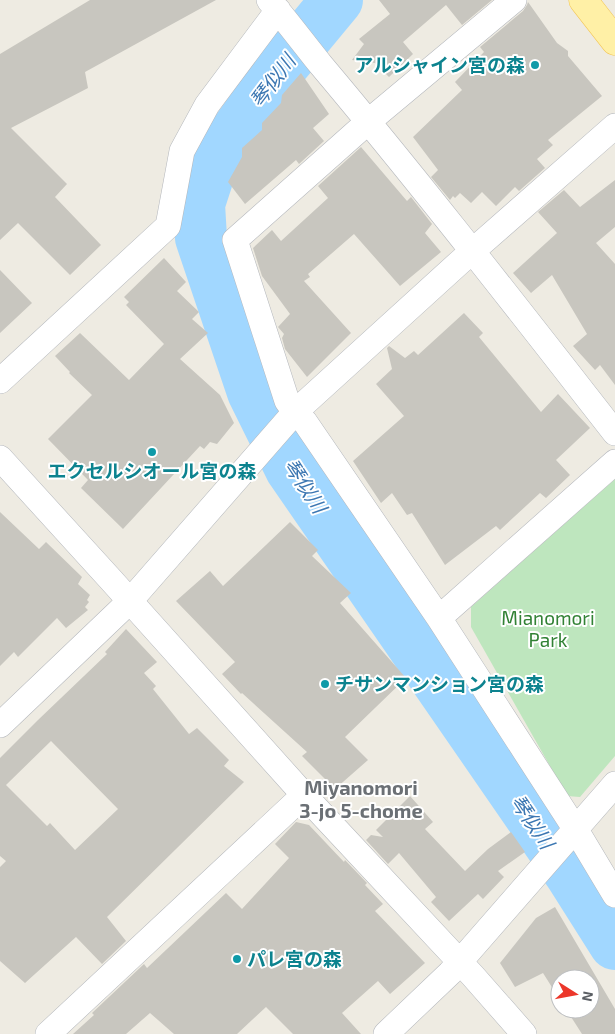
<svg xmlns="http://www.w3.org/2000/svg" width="615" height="1034" viewBox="0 0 615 1034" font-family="'Exo 2','Noto Sans JP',sans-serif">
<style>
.green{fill:#bee6be}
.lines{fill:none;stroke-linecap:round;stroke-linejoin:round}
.river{stroke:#a1d7ff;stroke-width:52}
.building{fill:#c8c6bf;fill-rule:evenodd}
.minor-casing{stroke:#b5b8bd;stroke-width:26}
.primary-casing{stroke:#f3c555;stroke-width:29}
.minor{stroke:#fff;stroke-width:25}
.primary{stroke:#fff0a6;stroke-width:28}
.culture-dot{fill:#0f9aa8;stroke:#fff;stroke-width:2}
.labels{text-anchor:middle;stroke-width:4;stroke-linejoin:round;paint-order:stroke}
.culture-label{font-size:19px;font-weight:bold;fill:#0d838f;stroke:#fff;text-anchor:start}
.park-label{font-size:19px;fill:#328235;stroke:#fff}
.water-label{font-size:20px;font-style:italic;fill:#3c77b2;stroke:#fff}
.neighbourhood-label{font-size:20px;font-weight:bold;fill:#6b7075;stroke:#fff}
</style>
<rect width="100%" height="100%" fill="#eeebe2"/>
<path class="green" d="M615,479v277l-35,41 -13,-1 -96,-169v-20z"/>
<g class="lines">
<path class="river" d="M337,0l-53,64 -73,103 -12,37 2,34 52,154 38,77 281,407 43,68"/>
</g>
<path class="building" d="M90,0h126l-131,72 3,16 -77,40 56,56 -12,13 46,48 -31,30 -52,-52 -18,17v-186z
M379,0h113l-30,25 -16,-20 -43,37 10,12 -24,23 -14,-14 -23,-3 12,-16 -5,-5 31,-25z
M528,2l29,41 11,8v5l34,40 -54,44 5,5 -16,14 8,9 -26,23 -4,-4 -19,19 -14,-14 -11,11 -11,-10 -5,5 -2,-2 -3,4 -19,-23 7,-7 -25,-33 49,-47 -7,-8 29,-30 -4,-5 43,-36 4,-6z
M301,73l28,41 -16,14 11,13 -25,23 -3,-4 -51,44 -17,-22 14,-25v-9l20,-18v-7l19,-20 1,-8z
M361,147l46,54 4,-4 21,27 -7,9 16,19 -41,34 -46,-52 -46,40 2,3 -6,4 47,52 -44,44 -22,-28 -3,-11 2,-4 -6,-7 12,-13 -28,-38 -9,-28 19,-18 9,11 47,-43 -10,-12z
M615,180v47l-19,16 19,21v121l-15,-20 -5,5 -22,-24 14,-12 -35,-59 -21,18 -18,-20 44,-40 -19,-21 26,-22 16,17z
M164,258l22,24 -9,9 22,21 -7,7 16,14 -28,26 40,36 14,28 -17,21 -7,-2 -6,7 -4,-3 -77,83 -42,-41 7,-8 -40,-41 44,-44 -23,-22 1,-1 -15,-16 25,-23 49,47 35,-36 -38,-39 3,-3 -5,-5z
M0,270l32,33 -32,30z
M464,313l19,20 -4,4 62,75 17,-18 32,34 -34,32 14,15 -24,23 -6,-5 -40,37 -4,-4 -51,39 -33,-52 -5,2 -15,-22 -11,10 -28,-42 51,-45 -28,-32 16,-15 -5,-21 2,-2 16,12 9,-7 4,4z
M0,512l39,37 7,-7 36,35 -4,7 12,11 -3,5 2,2 -4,5 3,3 -22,18 -9,-10 -39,39 -4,-5 -14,14z
M290,522l28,28 -6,6 39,37 -11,10 66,75 -61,59 23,23 -33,29 -33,-33 5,-4 -65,-59 -1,1 -19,-20 13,-12 -59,-61 34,-30 13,15z
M126,629l31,33 -13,11 12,13 -3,3 36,45 8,-6 32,32 -5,6 20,16 -137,135 19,24 -24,23 -26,-27 -51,46 -25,-22v-94l6,-6 -6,-5v-98l38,-38 69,-66 -2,-2zM51,741l67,68 -43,41 -25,-27 -3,3 -41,-41z
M410,796l23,26 -8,7 40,42 23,-22 23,-17 14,20 -27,19 6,6 -21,22 -5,-5 -29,27 -18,-19 5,-5 -37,-44 -11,11 -22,-24 5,-5 12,2 -7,-7z
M296,822l13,3 35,37 1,-2 22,23 -2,2 18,19 -8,7 50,52 -35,31 -12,-13 -36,32 19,21h-68l-27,-27 -29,27h-63l-24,-21 -24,21h-53l21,-19 -2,-2 52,-49 3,4 79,-75 16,16 47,-51 -14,-14z
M555,907l60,102v25h-33l-16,-25h24v-30h-30v21l-17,-27 -28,14 -15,-24 36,-45z"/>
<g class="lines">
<g class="minor-casing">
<path id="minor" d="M269,0c18,21 35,44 52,65 101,120 197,244 294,368
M514,0l-145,121 -134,119 52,161 8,11 10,10 134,196 137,212 39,65
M0,381l168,-155 14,-75 25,-46 71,-95
M0,458l112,123 192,214 169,181 51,58
M439,618l176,-156
M0,725l130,-124 165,-189 165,-150 155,-136
M48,1034l256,-239
M386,1034l64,-61 165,-189"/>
</g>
<g class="primary-casing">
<path id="primary" d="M583,0l32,41"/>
</g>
<use href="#minor" class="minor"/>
<use href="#primary" class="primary"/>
</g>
<g class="culture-dot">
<circle cx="535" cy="65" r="5"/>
<circle cx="152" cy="452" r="5"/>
<circle cx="325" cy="684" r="5"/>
<circle cx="237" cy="959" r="5"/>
</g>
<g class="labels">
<g class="culture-label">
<text x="525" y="72" text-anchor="end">アルシャイン宮の森</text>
<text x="152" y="478" text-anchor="middle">エクセルシオール宮の森</text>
<text x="335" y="691">チサンマンション宮の森</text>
<text x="247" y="966">パレ宮の森</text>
</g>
<g class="park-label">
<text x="548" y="625">Mianomori<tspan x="548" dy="22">Park</tspan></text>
</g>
<g class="water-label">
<text transform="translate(273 81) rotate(-53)" y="7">琴似川</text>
<text transform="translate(305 486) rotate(57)" y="7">琴似川</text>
<text transform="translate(532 822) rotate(56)" y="7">琴似川</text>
</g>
<g class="neighbourhood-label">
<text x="361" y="795">Miyanomori<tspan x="361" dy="23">3-jo 5-chome</tspan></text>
</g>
</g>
<g transform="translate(575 994) rotate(101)"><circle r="24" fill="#ffffff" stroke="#bdbfc1"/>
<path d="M0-4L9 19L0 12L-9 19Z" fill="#ec372a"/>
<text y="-8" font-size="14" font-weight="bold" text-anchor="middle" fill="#5a5e63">N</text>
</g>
</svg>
